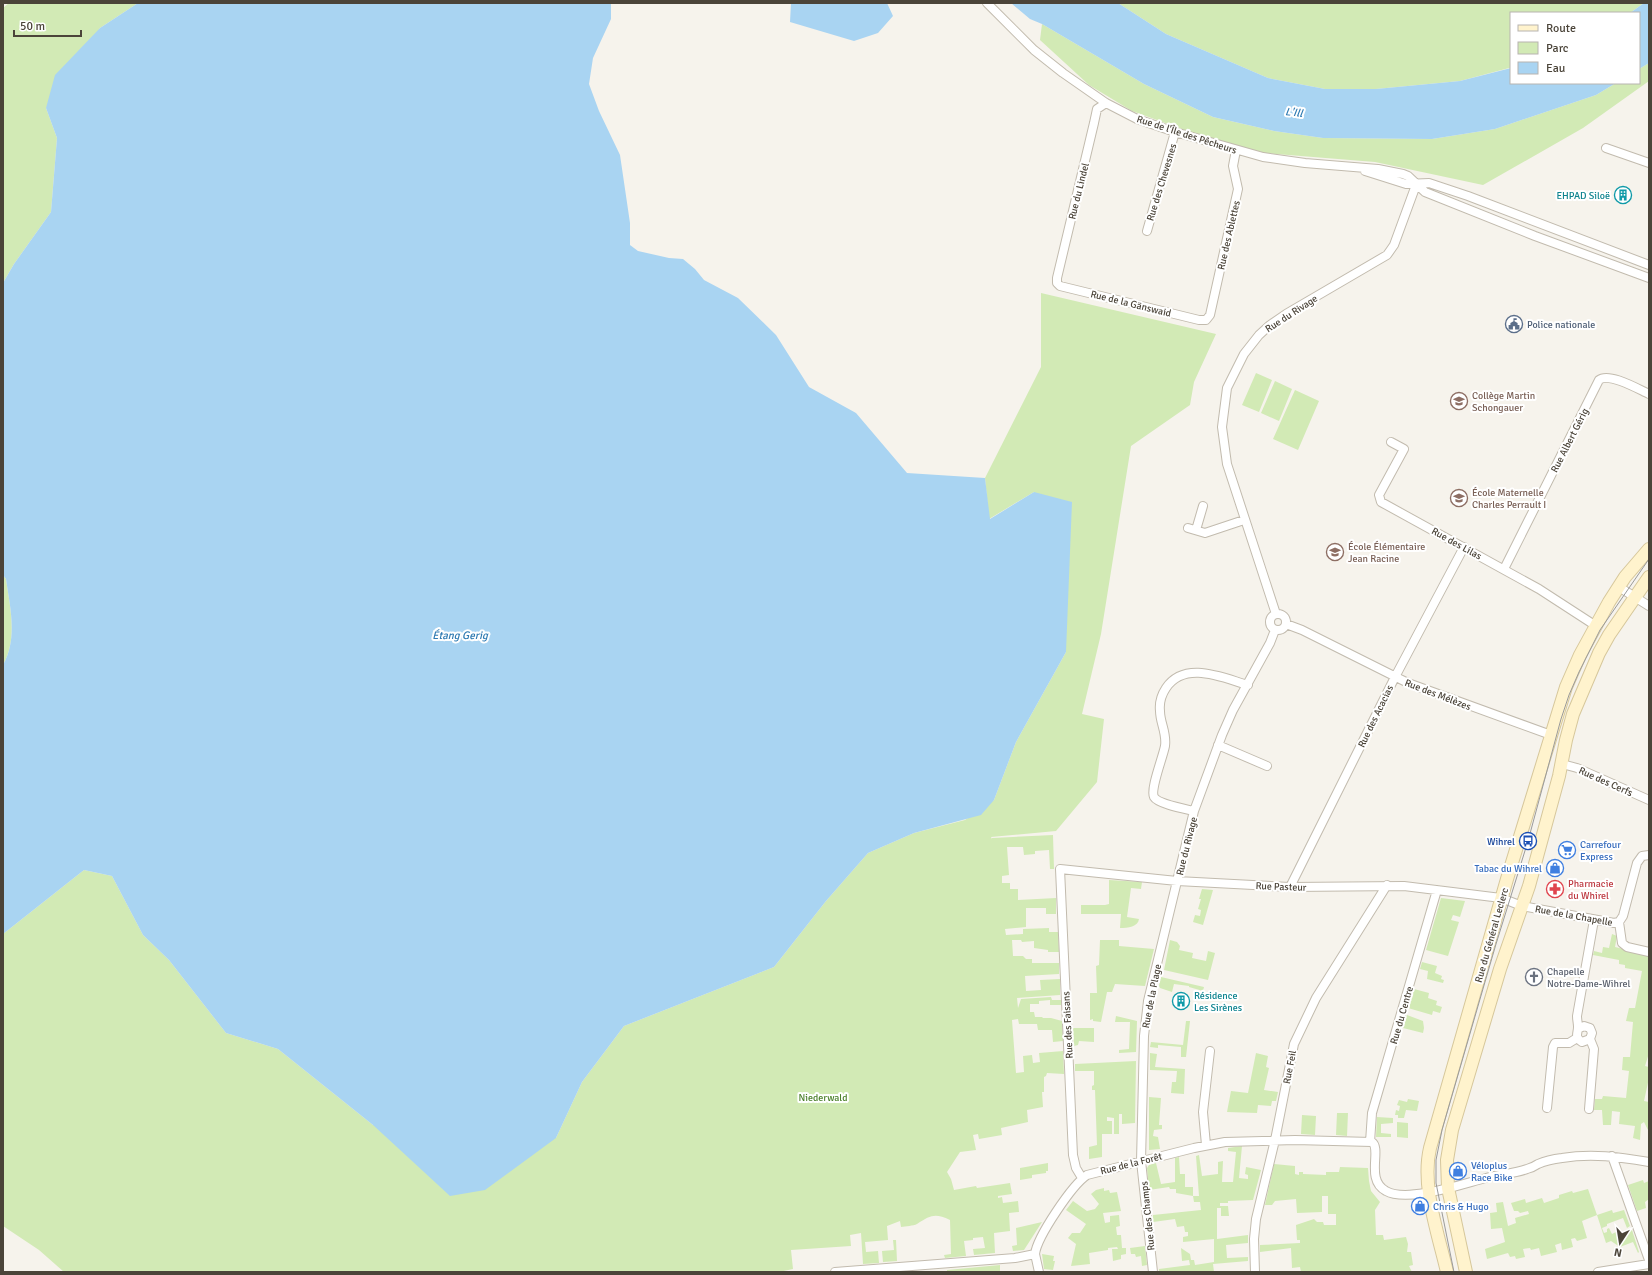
<svg xmlns="http://www.w3.org/2000/svg" width="1652" height="1275" viewBox="0 0 1652 1275" font-family="Signika,sans-serif">
<style>
.green{fill:#d2eab5}
.water{fill:#a9d4f2}
.lines{fill:none;stroke-linecap:round;stroke-linejoin:round}
.minor-casing{stroke:#c2bbae;stroke-width:10}
.secondary-casing{stroke:#d6c79b;stroke-width:14}
.minor{stroke:#fff;stroke-width:8}
.secondary{stroke:#fff3cd;stroke-width:12}
.tram{stroke:#9a9a9a;stroke-width:1}
.labels{text-anchor:middle;stroke-width:4;stroke-linejoin:round;paint-order:stroke}
.street-label{font-size:10px;fill:#4b4439;stroke:#fff}
.culture-label{font-size:10px;fill:#0d838f;stroke:#fff;text-anchor:end}
.service-label{font-size:10px;fill:#4e5e75;stroke:#fff;text-anchor:start}
.education-label{font-size:10px;fill:#785e54;stroke:#fff;text-anchor:start}
.transit-label{font-size:10px;fill:#164399;stroke:#fff;text-anchor:end}
.shop-label{font-size:10px;fill:#366cbe;stroke:#fff;text-anchor:start}
.health-label{font-size:10px;fill:#be3a42;stroke:#fff;text-anchor:start}
.worship-label{font-size:10px;fill:#5b616d;stroke:#fff;text-anchor:start}
.park-label{font-size:10px;fill:#4a7f2a;stroke:#fff}
.water-label{font-size:11px;font-style:italic;fill:#2e7ab2;stroke:#fff}
</style>
<rect width="100%" height="100%" fill="#f6f3ec"/>
<path class="green" d="M9,3h129l-38,25 -54,80 11,30 -6,74 -37,52 -11,19v-275z
M1118,3h526l-14,10h-119v55h-2l-49,13 -84,8h-51l-57,-11 -102,-44z
M1042,24l102,60 69,33 61,14 49,7 109,1 63,-10 101,-34 20,-12h23v-14l10,-6v18l-66,47 -100,57 -108,-23 -110,-9 -72,-20 -61,-22 -43,-26 -49,-45z
M1041,293l175,41 -22,48 -4,23 -59,41 -30,188 -19,80 22,5 -7,63 -41,49 -65,6 1,2v-1l61,-3 1,34h-4l-1,-19 -14,1v3l-11,1 -1,-8h-16l2,28 -7,1v7h8v6h8v11l38,-2v16h-10v-6h-20v19l-21,2 1,6 17,-1v-5l26,-1v4h9l1,20h-11v-2l-14,-2v-7l-12,1 -1,-2h-9l1,16h10l3,3h6v4h27v11l-34,2 1,15 15,-1 -1,-10 20,-1v16l-43,3 1,10 3,-9 30,-2 1,3h9v5h-11v-5l-11,1v3h-9v8h4l1,5h7l1,1h8l11,3 1,20 -10,1 -1,-12h-14l-1,-6h-18l-1,-5 -6,1 4,53 8,-1 -1,-16 9,-1 1,8 7,-1 -1,-9 24,-2 1,23 -17,-1 -1,3 -2,1v15h-2l1,15 -16,3 1,12 -27,6 1,7 -23,4 -1,-5 -5,1 3,15 -16,2 -13,20 4,7 3,11 22,-4 1,2 33,-5 2,11 -14,2v2l4,-1 1,6 15,-2 1,11 -10,1 1,18 -16,2 1,20 -21,2 -1,-6 12,-1 -2,-11 -10,1v2l-9,1 2,15 -21,2 -1,-3 7,-1 -1,-34c-15,-7 -19,-5 -33,4 -4,2 -11,2 -16,3l-1,-6 -13,5 1,14 -23,2 1,10 12,-1 1,12 -16,1 -2,-31 -11,2 1,11 -60,4 2,19 -14,3h-715l-25,-22 -36,-24v-292l81,-64 28,6 31,59 26,25 57,73 52,16 95,76 183,13 26,-56 42,-56 150,-59 52,-66 42,-48 46,-20 51,-13 29,-20 22,-58 50,-90 -32,-160 -45,27 -4,-41 56,-111z
M1256,373l16,7 -13,32 -17,-7z
M1275,381l17,8 -13,32 -18,-8z
M1295,390l24,11 -21,49 -25,-11z
M3,575l3,4c4,28 12,59 -3,86z
M1109,880l33,2 -1,7 -10,-1 -4,29 12,2c-1,8 -11,9 -19,9l1,-14h-40v-9h24l4,-1z
M1202,889l11,1 -10,35 -10,-3 2,-7 5,1 1,-6 -3,-1 3,-10h-2z
M1441,898l24,3 -5,16 -7,-2 -2,5 8,2 -11,34 -22,-6z
M1612,934l5,2 -2,11 34,8v98l-4,13 4,1v11l-5,23 5,1v30l-5,-10 -3,2 -1,16 -7,-2 2,-12 -16,-2 1,-12 -8,-1 -1,14h-8l-1,-15h-8l1,-11h7l1,-3 23,2 3,-27 -7,-1 1,-13h7l3,-35 -7,-1 3,-13h6l7,-37 -17,-3v-3l-6,-1v-4l-26,-5 1,-4 8,2 1,-6 6,1z
M1100,940h19v6l35,3 -9,37 -30,-2 -3,8h-5l-6,30 -8,-1v-2l-3,1v-27h7l-1,-27 3,-1z
M1170,940l7,2 3,4 -1,4 14,3 -1,5 14,3 2,-10 7,2 -7,27 -44,-10z
M1422,962l15,4 -2,7 7,3 -1,3 3,1 -1,3 -16,-4 1,-8 -8,-2z
M1161,977l43,10 -1,4 -14,-4v-1l-15,-2 -2,8 -12,-4 -1,-2z
M1414,989l15,4 -1,5 9,3 -1,4 6,2 -2,6 -7,-2 -1,4 -24,-7z
M1407,1015l16,6 1,7 -1,5 -20,-5z
M1116,1016l21,5 -1,31 -17,1v-3l10,-1 1,-27h-15z
M1186,1021h4l-4,36h-5v-10l-23,-2v3l-8,-1 1,-5 32,3z
M1073,1028h21v14l-15,-1 -1,4 -4,1z
M1150,1053l7,1 -2,13 30,2 -1,25 -13,-1 1,-11h4l1,-11 -27,-1z
M1256,1053l12,3 -2,11 3,1 -5,22 14,2 -2,9h-4l-1,5 -13,-1 -1,8 -30,-1 4,-21 17,2z
M1136,1061l-1,62 -13,1v-10h-3v20h-5v-16l-7,-1v4h5v13h-10v23l-13,2v-12l8,-2 -2,-55h-3v-4l2,-1v-14h-19v-7z
M1149,1097l12,1 -2,27h3v4l-8,1 -1,6 5,1 2,12 -11,1z
M1408,1099l11,2 -2,10 -11,-1 -2,8h-6v-3h-3l1,-5 3,1 1,-5 -3,-1 2,-5 8,2z
M1337,1113h11l-1,23 -11,-1z
M1302,1115l14,1 -1,19 -14,-1z
M1377,1117l16,1v5l-12,1v9l10,1v3h-15z
M1397,1122l11,1v15l-11,-1z
M1242,1146l-3,32 9,1v-4l-3,-1 1,-7 15,3 -8,30 -25,1v2h-8v3h8l1,10h-8v-8h-4v31l31,-4v8l-22,2 1,13 21,-1v4l-35,3 1,8h-55v-3l31,-4 -1,-5 -7,1 -1,-13 9,6 1,6h3l1,5 19,-3v-23l-31,3v-5l5,-1v-4h-3l-1,-6 -7,1 -2,-8 -22,3v-7l48,-5 -1,-8h-6l-1,-6 -17,-3v-4h-6l-1,-2 -20,3 -2,-22 2,-3 7,-2 5,21 14,-2v-24l4,-1 1,17h5v13h8v9h6l-3,-40 3,-1 3,21 16,-2v-12l5,-1 -1,21h11l3,-30 -8,-1v-3z
M1048,1163v8h-2v2l-14,2v3l-12,2v-12z
M1274,1164l21,2v8l4,1v-3h4v2l23,1v-3h13l1,-5 28,1 1,13 2,10 9,11 -5,8 1,25h7l1,5 22,-3 2,7 -1,8h4l2,13 -4,1 3,6h-111l-1,-5 -8,1 -1,-20 -31,4v-7l40,-2v-3h-3l-1,-15 18,-6 3,3h6l1,3h12v-11h-8v-18h-6v16l-25,1 -1,-14 -21,2 -3,4h-7z
M1643,1180l1,3 5,-2v18l-4,3 1,6 -9,3 -9,-26z
M1104,1188v3l5,-1 1,3 7,-1 4,19 -18,2 2,10 5,-1v-6l9,-1 1,11 -4,1 1,8h4l1,13h4v6l-5,1v4l-8,2 -1,-12h6l-1,-2 -9,1v2l-19,3 1,11 -19,2 5,-22 -8,-6 4,-5h8l6,-9 -20,-14 7,-9 14,10 8,-2 4,-5 -8,-10 5,-4z
M1588,1189l9,26 15,-5 1,3 11,-3 6,16 -3,2 -4,-10 -16,6v2l-5,2 2,5 3,-1v-3l2,-1 3,6 6,-3 1,2 13,-3 7,22 -1,1 -5,-11 -13,5 -9,-6 -5,2 -9,-28 -15,6 5,17 -10,3 -2,-3 -4,1 2,8 -11,3 -1,-7 -6,2 2,7 -16,4 -2,-8 -8,2 -1,-2 -7,1 2,8 -9,2 -1,-3 -5,1 -2,-4 -21,6 -2,-10 20,-7 -3,-14 -11,1 -1,-16 7,-1 -1,-9 7,-1 5,24 8,-3 -1,-5 14,-4 -1,-3 -8,2 -2,-2h-4l-3,-8 14,-4 1,4 16,-5 2,5 15,-5v-3l13,-4 1,2z
M1042,1222l-18,28 -11,1 -1,-5 5,-1 -1,-17z
M893,1240h3l1,21 -14,1 -1,-11 12,-1z
M1145,1246l2,19 -5,1 -1,-10 -5,1 -1,-3h-4l-1,-6z
M1042,1254l12,2 -1,5h2l-2,9 -9,-1z
M1000,1265v7h-53v-2z"/>
<path class="water" d="M138,3h473v16l-18,39 -4,26 10,27 21,44 10,68v22l8,6 31,7 14,1 12,10 9,11 34,18 38,37 33,52 47,26 51,60 78,5 5,41 44,-27 38,10 -6,150 -50,90 -22,58 -13,15 -67,18 -46,20 -42,48 -52,66 -150,59 -42,56 -26,56 -71,52 -35,6 -77,-71 -95,-76 -52,-16 -57,-73 -26,-25 -31,-59 -28,-6 -81,64v-269c15,-27 7,-58 3,-86l-3,-4v-292l11,-19 37,-52 6,-74 -11,-30 9,-33 45,-47z
M791,3h96l6,13 -15,17 -24,8 -64,-19z
M1011,3h107l48,31 102,44 57,11h51l84,-8 51,-13v15h105l-20,12 -101,34 -63,10 -109,-1 -49,-7 -61,-14 -69,-33 -102,-60 -12,-5z
M1644,3h5v60l-10,6v-56h-9z"/>
<g class="lines">
<g class="minor-casing">
<path id="minor" d="M987,3l47,47 29,23 43,30 31,16 38,13 88,25 42,6 73,6 25,5 5,2 17,16 110,44 114,42
M1106,103l-9,6 -3,14 -37,155v5l3,3 139,34h7l4,-5 28,-126 -5,-23 3,-16
M1606,148l43,15
M1365,171l41,13 23,-1 39,13 181,69
M1147,231l28,-99
M1391,442l13,7 -25,46 2,7 158,87 57,37
M1188,528l17,5 39,-13
M1196,530l7,-24
M1504,569l95,-189c10,-8 39,9 50,14
M1619,587l30,19
M1270 622a8 8 0 1 1 16 0a8 8 0 1 1-16 0Z
M1276,614l-49,-150 -5,-37 5,-39 17,-34 15,-19 11,-10 16,-11 101,-59 7,-10 22,-60
M1286,624l16,6 106,53 143,52
M1218,745l49,21
M1562,764l15,4 72,32
M1194,811c-8,-2 -36,-7 -40,-14 -4,-8 9,-40 11,-51 2,-13 -5,-23 -5,-35 -1,-9 2,-17 6,-23 19,-28 57,-10 82,-3
M1290,887l105,-210 69,-130
M1619,922l3,21 5,4 22,5
M1578,1029l6,-3 6,2 2,5 -2,6 -8,3c-8,-5 -4,-8 -4,-15 0,-4 -1,-7 -1,-11l17,-96
M1547,1108l6,-61 2,-4h14l8,-5
M1589,1109l5,-60 -4,-10
M1370,1142l2,-29 65,-223
M1206,1145l-3,-33 7,-61
M1612,1156l37,104
M1082,1178l-6,-10 -3,-13 -13,-286 117,12 113,6 114,-1 97,12 21,8 92,17 5,-1 4,-6 14,-53 5,-7 7,-1
M1035,1254l4,18
M835,1272l180,-14 20,-4c2,-17 37,-69 52,-79l107,-27 31,-6 70,-2 77,2c10,7 -7,38 14,49 21,12 76,-7 100,-13 14,-4 28,-4 41,-9 4,-1 8,-3 11,-5 7,-3 16,-5 24,-6 30,-5 57,-1 87,4
M1153,1272l-12,-111 3,-125 4,-35 46,-190 28,-76 11,-25 37,-67 5,-13
M1255,1272l-1,-33 2,-20 19,-79 19,-96 22,-46 71,-113
M1598,1272l51,-8"/>
</g>
<g class="secondary-casing">
<path id="secondary" d="M1447,1272c-9,-39 -26,-86 -17,-124l77,-269 59,-192 14,-32 29,-53 16,-25 24,-28
M1466,1272l-18,-84 -1,-28 5,-30 48,-161 29,-83 30,-110 7,-36 7,-26 26,-61 10,-18 40,-58"/>
</g>
<use href="#minor" class="minor"/>
<use href="#secondary" class="secondary"/>
<path class="tram" d="M1454,1272l-18,-89v-23l6,-30 54,-186 32,-103 33,-122 8,-24 10,-23 21,-42 49,-71"/>
</g>
<defs>
<g id="building-ring" transform="scale(0.9)"><circle r="9.5" fill="#fff" stroke="#0f9aa8" stroke-width="1.5"/><path d="M-4-6H4V6H1V3H-1V6H-4ZM-2.5-4.3h1.7v1.8h-1.7ZM.8-4.3h1.7v1.8H.8ZM-2.5-1h1.7V.8h-1.7ZM.8-1h1.7V.8H.8Z" fill="#0f9aa8"/></g>
<g id="civic-ring" transform="scale(0.9)"><circle r="9.5" fill="#fff" stroke="#5c6f8a" stroke-width="1.5"/><path d="M-.6-6.5H3V-4.5H.6V-3L4-1V1h2V6H-6V1h2V-1L-.6-3ZM-1.2 2.5V6h2.4V2.5Z" fill="#5c6f8a"/></g>
<g id="school-ring" transform="scale(0.9)"><circle r="9.5" fill="#fff" stroke="#8d6e63" stroke-width="1.5"/><path d="M0-5L7-2L0 1L-7-2ZM-4 1L0 2.5L4 1V4Q0 6-4 4Z" fill="#8d6e63"/></g>
<g id="bus-ring" transform="scale(0.9)"><circle r="9.5" fill="#fff" stroke="#1a4fb4" stroke-width="1.5"/><path d="M-5-6H5V4H4V6H2V4H-2V6H-4V4H-5ZM-3.5-4V0h7V-4ZM-3.5 1.2v1.5H-2V1.2ZM2 1.2v1.5H3.5V1.2Z" fill="#1a4fb4"/></g>
<g id="supermarket-ring" transform="scale(0.9)"><circle r="9.5" fill="#fff" stroke="#3f7fe0" stroke-width="1.5"/><path d="M-6-5.5h2.5l.6 2H6L4.5 2H-2.5L-4.4-4H-6ZM-1.5 3.2a1.3 1.3 0 1 0 .1 0ZM3 3.2a1.3 1.3 0 1 0 .1 0Z" fill="#3f7fe0"/></g>
<g id="shop-ring" transform="scale(0.9)"><circle r="9.5" fill="#fff" stroke="#3f7fe0" stroke-width="1.5"/><path d="M-5-2.5h2.3a2.7 3.5 0 0 1 5.4 0H5L5.5 6h-11ZM-1.5-2.5h3a1.5 2.3 0 0 0-3 0Z" fill="#3f7fe0"/></g>
<g id="pharmacy-ring" transform="scale(0.9)"><circle r="9.5" fill="#fff" stroke="#e0444e" stroke-width="1.5"/><path d="M-2-6h4v4h4v4h-4v4h-4v-4h-4v-4h4Z" fill="#e0444e"/></g>
<g id="church-ring" transform="scale(0.9)"><circle r="9.5" fill="#fff" stroke="#6b7280" stroke-width="1.5"/><path d="M-1.2-6h2.4v3.5h3.3v2.4h-3.3V6h-2.4V-.1h-3.3v-2.4h3.3Z" fill="#6b7280"/></g>
</defs>
<g fill-rule="evenodd">
<use href="#building-ring" x="1623" y="195"/>
<use href="#civic-ring" x="1514" y="324"/>
<use href="#school-ring" x="1459" y="401"/>
<use href="#school-ring" x="1459" y="498"/>
<use href="#school-ring" x="1335" y="552"/>
<use href="#bus-ring" x="1528" y="841"/>
<use href="#supermarket-ring" x="1567" y="850"/>
<use href="#shop-ring" x="1555" y="868"/>
<use href="#pharmacy-ring" x="1555" y="889"/>
<use href="#church-ring" x="1534" y="977"/>
<use href="#building-ring" x="1181" y="1001"/>
<use href="#shop-ring" x="1458" y="1171"/>
<use href="#shop-ring" x="1420" y="1206"/>
</g>
<g class="labels">
<g class="street-label">
<text transform="translate(1187 134) rotate(18)" y="4">Rue de l'Île des Pêcheurs</text>
<text transform="translate(1161 182) rotate(-73)" y="4">Rue des Chevesnes</text>
<text transform="translate(1078 191) rotate(-76)" y="4">Rue du Lindel</text>
<text transform="translate(1228 235) rotate(-77)" y="4">Rue des Ablettes</text>
<text transform="translate(1131 303) rotate(14)" y="4">Rue de la Gänswaid</text>
<text transform="translate(1291 313) rotate(-33)" y="4">Rue du Rivage</text>
<text transform="translate(1569 440) rotate(-63)" y="4">Rue Albert Gérig</text>
<text transform="translate(1457 543) rotate(29)" y="4">Rue des Lilas</text>
<text transform="translate(1438 694) rotate(21)" y="4">Rue des Mélèzes</text>
<text transform="translate(1375 716) rotate(-64)" y="4">Rue des Acacias</text>
<text transform="translate(1606 781) rotate(24)" y="4">Rue des Cerfs</text>
<text transform="translate(1186 846) rotate(-76)" y="4">Rue du Rivage</text>
<text transform="translate(1281 886) rotate(2)" y="4">Rue Pasteur</text>
<text transform="translate(1574 915) rotate(10)" y="4">Rue de la Chapelle</text>
<text transform="translate(1491 935) rotate(-74)" y="4">Rue du Général Leclerc</text>
<text transform="translate(1151 996) rotate(-79)" y="4">Rue de la Plage</text>
<text transform="translate(1401 1015) rotate(-74)" y="4">Rue du Centre</text>
<text transform="translate(1067 1025) rotate(-93)" y="4">Rue des Faisans</text>
<text transform="translate(1289 1067) rotate(-79)" y="4">Rue Feil</text>
<text transform="translate(1131 1163) rotate(-14)" y="4">Rue de la Forêt</text>
<text transform="translate(1147 1216) rotate(-96)" y="4">Rue des Champs</text>
</g>
<g class="culture-label">
<text x="1610" y="199">EHPAD Siloë</text>
<text x="1194" y="999" text-anchor="start">Résidence<tspan x="1194" dy="12">Les Sirènes</tspan></text>
</g>
<g class="service-label">
<text x="1527" y="328">Police nationale</text>
</g>
<g class="education-label">
<text x="1472" y="399">Collège Martin<tspan x="1472" dy="12">Schongauer</tspan></text>
<text x="1472" y="496">École Maternelle<tspan x="1472" dy="12">Charles Perrault I</tspan></text>
<text x="1348" y="550">École Élémentaire<tspan x="1348" dy="12">Jean Racine</tspan></text>
</g>
<g class="transit-label">
<text x="1515" y="845">Wihrel</text>
</g>
<g class="shop-label">
<text x="1580" y="848">Carrefour<tspan x="1580" dy="12">Express</tspan></text>
<text x="1542" y="872" text-anchor="end">Tabac du Wihrel</text>
<text x="1471" y="1169">Véloplus<tspan x="1471" dy="12">Race Bike</tspan></text>
<text x="1433" y="1210">Chris &amp; Hugo</text>
</g>
<g class="health-label">
<text x="1568" y="887">Pharmacie<tspan x="1568" dy="12">du Whirel</tspan></text>
</g>
<g class="worship-label">
<text x="1547" y="975">Chapelle<tspan x="1547" dy="12">Notre-Dame-Wihrel</tspan></text>
</g>
<g class="park-label">
<text x="823" y="1101">Niederwald</text>
</g>
<g class="water-label">
<text transform="translate(1294 112) rotate(7)" y="4">L'Ill</text>
<text x="460" y="639">Étang Gerig</text>
</g>
</g>
<rect width="1652" height="1275" fill="none" stroke="#4b4439" stroke-width="8"/>
<rect x="1510" y="12" width="130" height="72" fill="#ffffff" stroke="#b7b4b0"/>
<rect x="1518" y="25" width="20" height="6" fill="#fff3cd" stroke="#b7b4b0"/>
<text x="1546" y="32" font-size="12" fill="#4b4439">Route</text>
<rect x="1518" y="42" width="20" height="12" fill="#d2eab5" stroke="#b7b4b0"/>
<text x="1546" y="52" font-size="12" fill="#4b4439">Parc</text>
<rect x="1518" y="62" width="20" height="12" fill="#a9d4f2" stroke="#b7b4b0"/>
<text x="1546" y="72" font-size="12" fill="#4b4439">Eau</text>
<g transform="translate(1620 1243) rotate(192)" stroke="#ffffff" stroke-width="3" paint-order="stroke">
<path d="M0-3L7 15L0 10L-7 15Z" fill="#4b4439"/>
<text y="-6" font-size="11" font-weight="bold" text-anchor="middle" fill="#4b4439">N</text>
</g>
<path d="M14 30v6h67v-6" fill="none" stroke="#4b4439" stroke-width="2"/>
<text x="20" y="30" font-size="12" fill="#4b4439" stroke="#ffffff" stroke-width="3" paint-order="stroke">50 m</text>
</svg>
